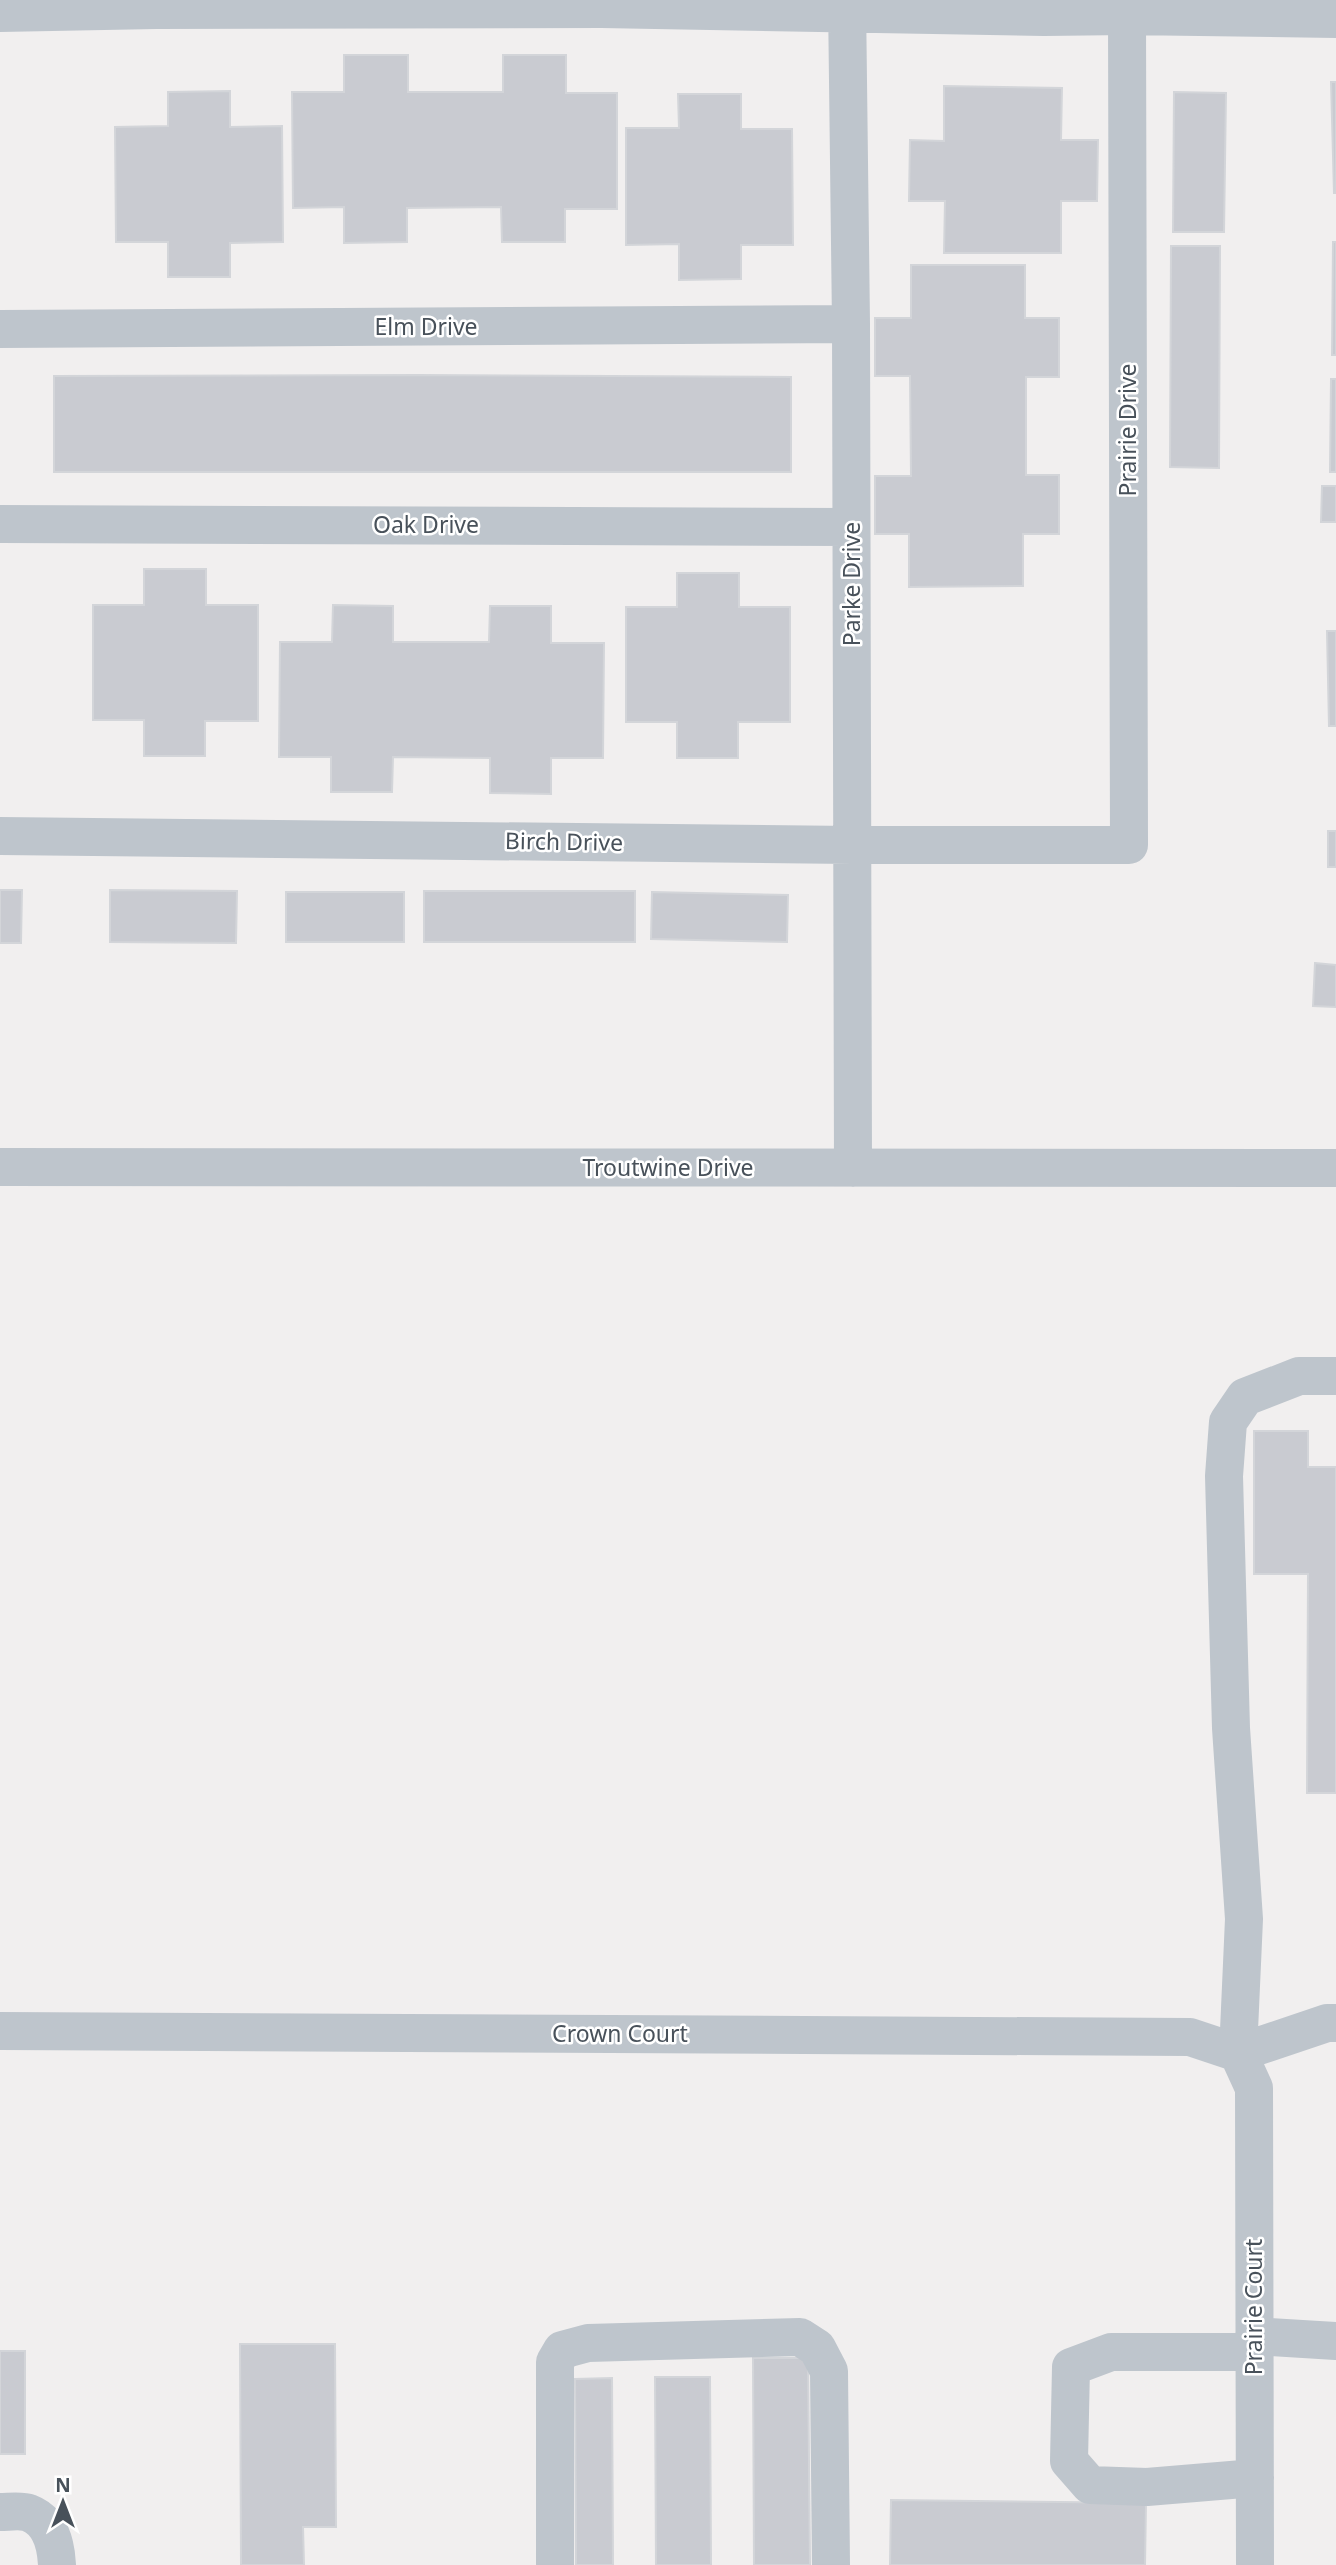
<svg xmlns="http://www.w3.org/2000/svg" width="1336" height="2565" viewBox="0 0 1336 2565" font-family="'Noto Sans',sans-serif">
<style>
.building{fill:#c9cbd1;stroke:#d3d5d9;stroke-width:2}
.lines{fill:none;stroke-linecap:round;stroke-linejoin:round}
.minor{stroke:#bec5cc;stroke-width:38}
.labels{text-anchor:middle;stroke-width:5;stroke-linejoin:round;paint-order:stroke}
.street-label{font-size:23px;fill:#48515a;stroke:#fff}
</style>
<rect width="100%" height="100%" fill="#f1efef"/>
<path class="building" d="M344,55h64v37h95v-37h63v38h51v116h-52v33h-63l-1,-35 -94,1v34l-63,1v-36l-51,1 -1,-116h52z
M1331,82h5v111h-2z
M944,86l118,2 -1,52h37l-1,61h-36v52h-117l1,-52h-36l1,-61 34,1z
M230,91v36l52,-1 1,116 -53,1v34h-62v-35h-52l-1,-115 53,-1v-34z
M1174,92l52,1 -2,139h-51z
M678,94h63v35h51l1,116h-52v34l-62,1v-36l-53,1v-117h53z
M1333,242h3v113h-4z
M1171,246h49l-1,222 -49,-1z
M911,265h114v53h34v59h-33v98h33v59h-36v52l-114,1v-53h-34v-58h36l-1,-100h-35v-58h36z
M417,375l374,2v95h-737v-96z
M1331,379h5v93h-6z
M1322,486h14v36h-15z
M144,569h62v36h52v116h-53v35h-61v-36h-51v-115h51z
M677,573h62v34h51v115h-52v36h-61v-36h-51v-115h51z
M333,605l60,1v36h96l1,-36h61v37h53l-1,115h-52v36l-61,-1v-35l-97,-1 -1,35h-61v-35h-52l1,-115h52z
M1327,631h9v95h-7z
M1328,831h8v36h-8z
M0,890h22l-1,53h-21z
M110,890l127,1 -1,52 -126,-1z
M424,891h211v51h-211z
M286,892h118v50h-118z
M652,892l136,3 -1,47 -136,-3z
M1315,963l21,2v42l-23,-1z
M1254,1431h54v36h28v326h-29l1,-219h-54z
M240,2344h95l1,183h-33l1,38h-63z
M0,2351h25v103h-25z
M753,2358h55l2,207h-56z
M655,2377h55l1,188h-55z
M612,2378l1,187h-37l-1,-186z
M891,2500l255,3 -1,62h-255z"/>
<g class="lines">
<path class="minor" d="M847,0l4,324 2,844
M0,13l156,-3 445,-1 443,8 83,-1 209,3
M0,329l851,-5
M0,524l851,3
M0,836l852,9h277l-2,-829
M0,1167l1336,1
M0,2031l1190,6 48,16
M1238,2053l89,-30h9
M1254,2336l82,5
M1254,2352h-143l-40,15 -2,94 21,24 57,2 108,-9
M0,2512c9,0 21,-2 29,1 21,8 27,31 28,52
M555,2565v-203l7,-12 26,-7 212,-6 17,11 12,23 2,194
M1255,2565l-1,-477 -16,-35 6,-134 -13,-191 -7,-252 4,-54 17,-25 54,-21h37"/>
</g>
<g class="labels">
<g class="street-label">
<text x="426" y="335">Elm Drive</text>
<text transform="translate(1128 430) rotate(-90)" y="8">Prairie Drive</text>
<text x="426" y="533">Oak Drive</text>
<text transform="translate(852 584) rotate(-90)" y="8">Parke Drive</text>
<text transform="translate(564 842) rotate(1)" y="8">Birch Drive</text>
<text x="668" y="1176">Troutwine Drive</text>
<text x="620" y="2042">Crown Court</text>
<text transform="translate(1254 2307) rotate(-90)" y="8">Prairie Court</text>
</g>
</g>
<g transform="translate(63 2502)" stroke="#ffffff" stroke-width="5" paint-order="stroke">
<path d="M0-5L12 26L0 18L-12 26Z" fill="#48515a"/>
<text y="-10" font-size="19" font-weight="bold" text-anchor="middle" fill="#48515a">N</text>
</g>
</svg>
